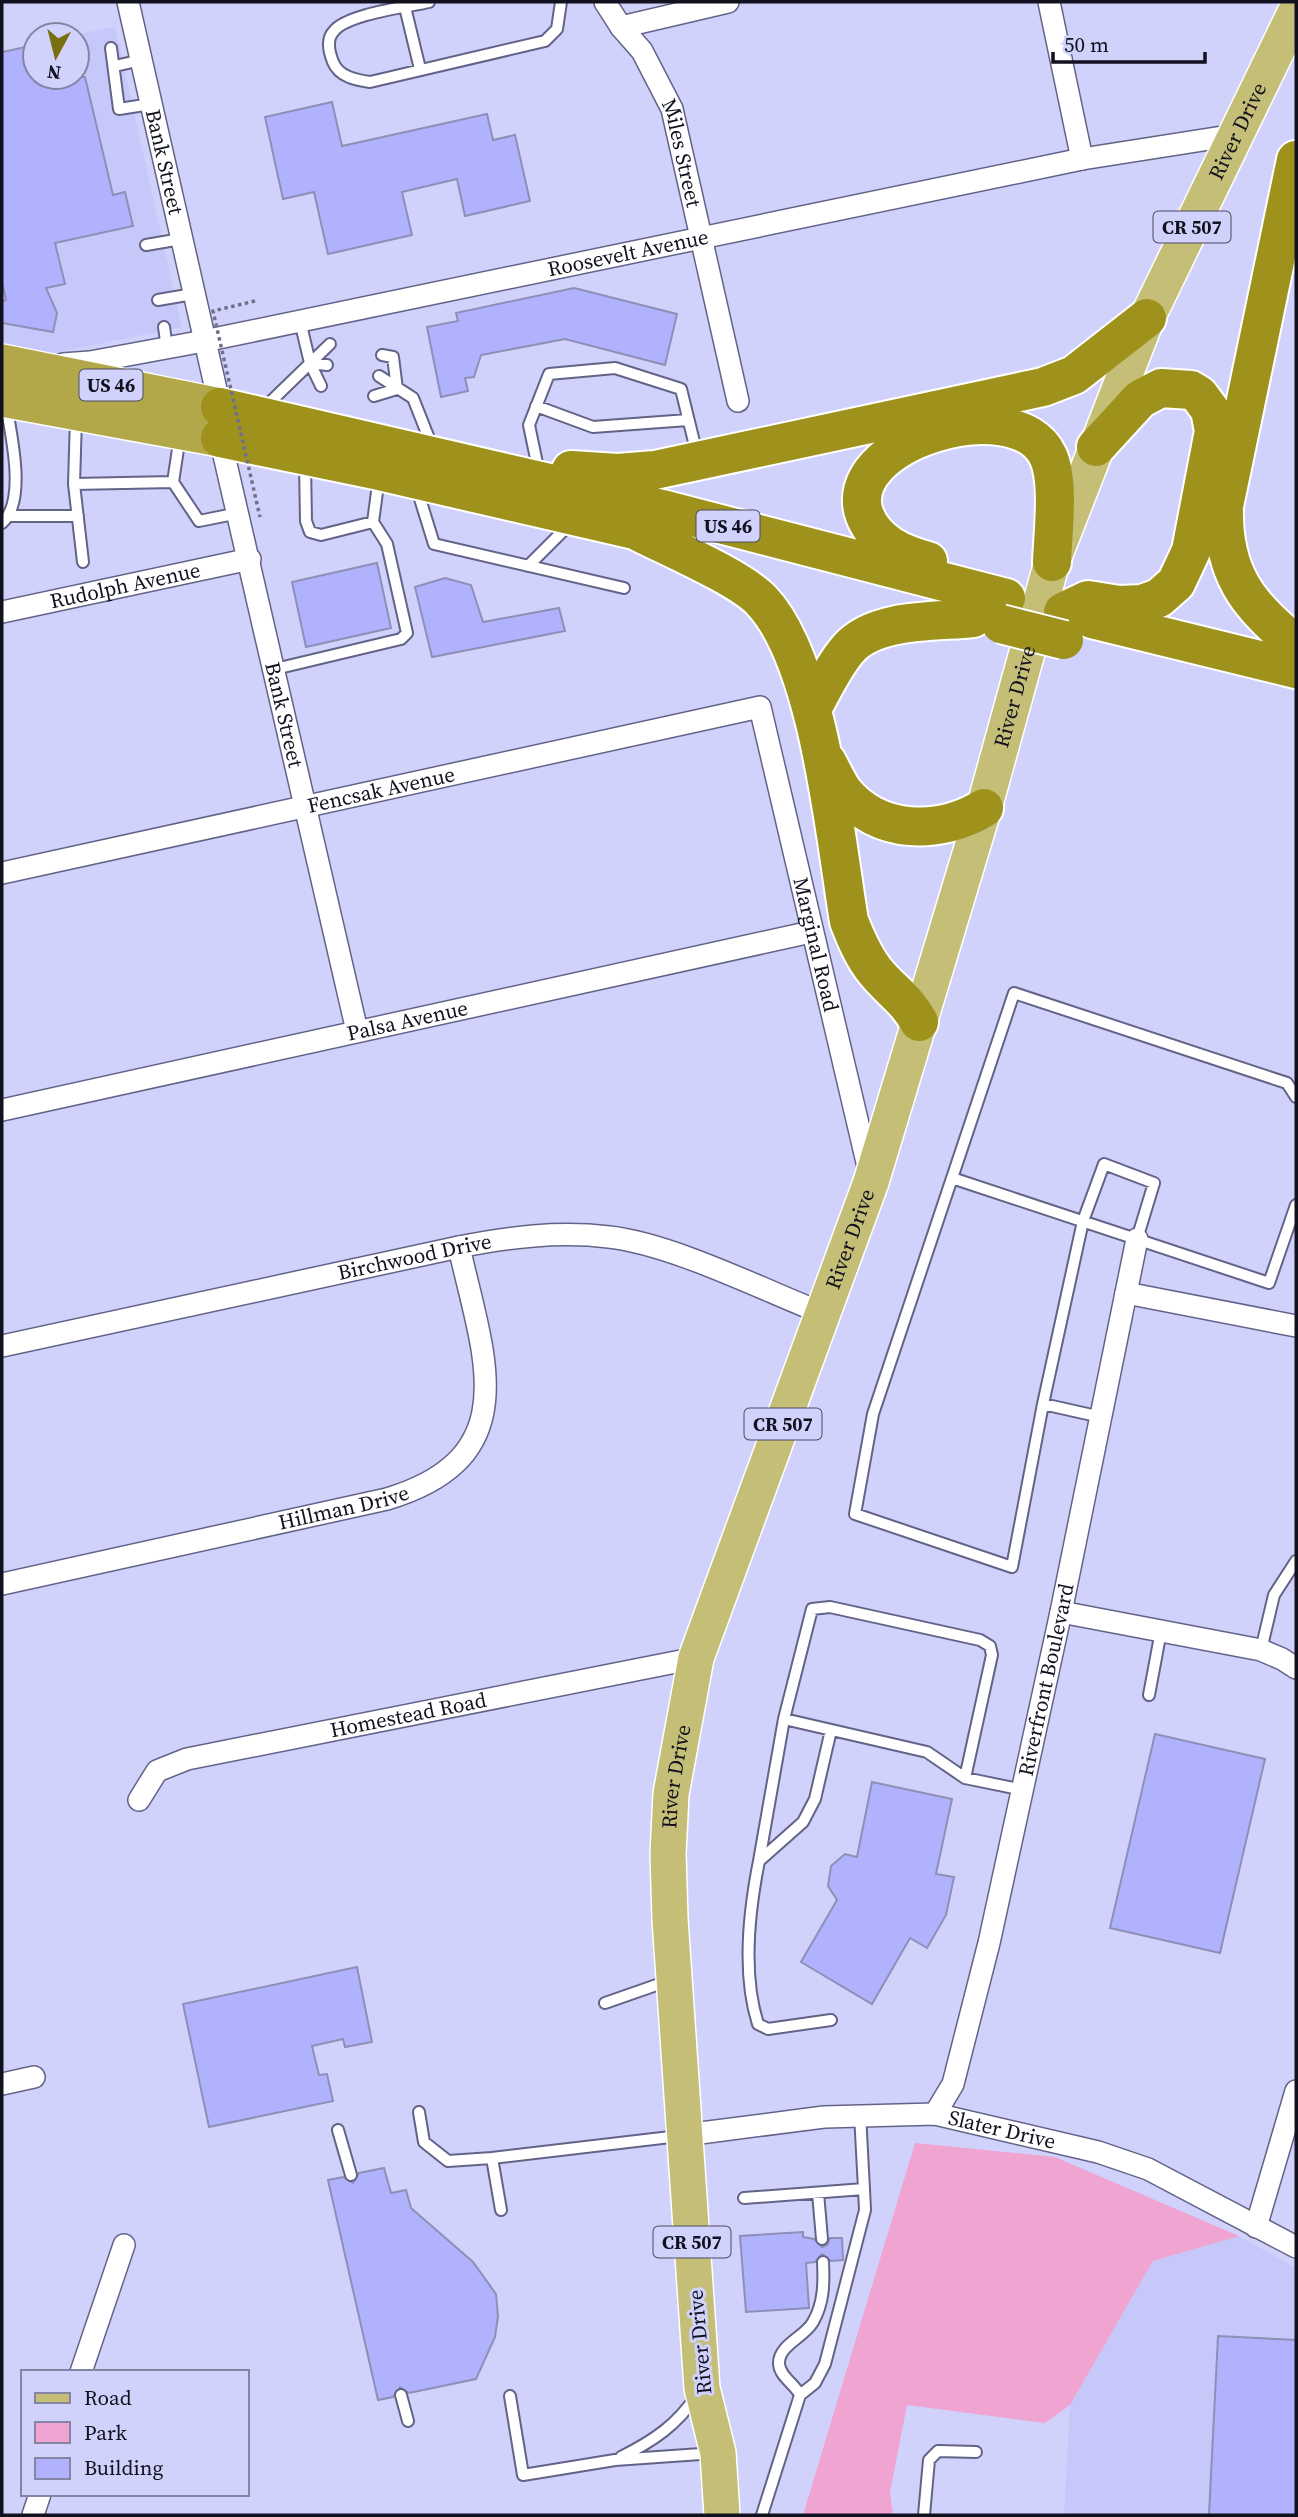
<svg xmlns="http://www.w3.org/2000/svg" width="1298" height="2517" viewBox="0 0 1298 2517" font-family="'Source Serif 4',serif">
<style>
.built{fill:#c6c8f9}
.green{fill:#efa4d1}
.building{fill:#b1b2fe;stroke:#8e8fb6;stroke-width:2}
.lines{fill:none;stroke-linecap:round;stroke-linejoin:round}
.service-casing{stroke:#636388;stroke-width:14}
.minor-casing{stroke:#636388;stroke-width:24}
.primary-casing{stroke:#fff;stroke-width:38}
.trunk-casing{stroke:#fff;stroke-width:40}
.motorway-casing{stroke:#fff;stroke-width:42}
.service{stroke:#fff;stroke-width:10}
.minor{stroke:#fff;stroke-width:21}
.primary{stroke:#c5be77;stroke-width:35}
.trunk{stroke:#b2a84a;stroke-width:37}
.motorway{stroke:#9e921d;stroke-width:38}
.motorway-bridge-casing{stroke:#fff;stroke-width:42;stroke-linecap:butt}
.path-bridge{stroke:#70708c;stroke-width:3.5;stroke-dasharray:3.5 3.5;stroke-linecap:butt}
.motorway-bridge{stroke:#9e921d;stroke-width:38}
.labels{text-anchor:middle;stroke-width:6;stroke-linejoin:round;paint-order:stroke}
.shield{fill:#d1d2fc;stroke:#4b4b61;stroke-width:2}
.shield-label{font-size:19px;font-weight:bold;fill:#11111f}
.street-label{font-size:21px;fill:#11111f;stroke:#d1d2fc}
</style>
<rect width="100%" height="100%" fill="#d1d2fc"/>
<path class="built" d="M115,26l67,301 -128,26 -52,-7v-294l33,-7v32h42l-1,-42z
M1239,2236l57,32v247h-232l6,-110 83,-144z"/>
<path class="green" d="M915,2143l140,14 184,79 -86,25 -83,144 -25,18 -138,-18 -17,87 3,23h-90z"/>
<path class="building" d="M35,45v32h50l28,118 12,-3 8,34 -78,17 10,41 -19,4 11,25 -4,19 -51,-9v-22l4,-1 -4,-17v-231z
M332,102l10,44 145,-32 6,26 22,-5 15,66 -65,15 -8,-37 -55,13 10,43 -84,19 -14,-62 -31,7 -18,-82z
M574,288l103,26 -12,51 -100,-26 -84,16 -7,22 -9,1 3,13 -27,6 -14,-70 31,-6 -2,-8z
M377,563l14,65 -85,19 -14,-65z
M445,578l26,7 12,37 76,-14 6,23 -133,26 -17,-70z
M1155,1734l110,25 -45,194 -110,-25z
M872,1782l80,17 -16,75 18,3 -8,38 -19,33 -17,-10 -38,66 -71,-42 36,-62 -9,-14 3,-20 14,-12 12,3z
M357,1967l15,75 -27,5 -2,-8 -31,7 7,29 8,-1 6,27 -124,26 -26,-123z
M384,2168l7,25 15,-3 5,18 62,54 23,32 2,22 -3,21 -19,42 -67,14 -9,-6 -7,10 -15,3 -50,-220 15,-3 10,6 6,-10z
M803,2232v5l11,2 8,8 5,-2 3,-7h12l1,22 -12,1 -9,-7 -7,8 -9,1 3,45 -63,4 -6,-76z
M1218,2336l78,4v175h-87z"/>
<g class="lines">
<g class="service-casing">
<path id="service" d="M429,2c-22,5 -82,12 -95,29 -8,8 -5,21 -1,31 6,15 23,18 37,20l175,-41 12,-12 4,-27
M405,7l15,62
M111,48l8,61 32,-5
M115,66l26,-6
M146,245l35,-6
M158,300l35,-6
M300,321l10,42 11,23
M164,327l3,21
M382,355l11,2 4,32
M310,363l17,2
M379,376l34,22 19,48
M374,396l23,-7
M536,406l57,21 95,-7
M264,408l66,-64
M305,464l1,57 4,11 11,3 52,-13
M538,468l-9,-43 20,-51 66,-6 66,21 16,65
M173,482l7,-46
M74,484l2,-66
M417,489l17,55 190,44
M10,516h68
M2,523c25,-22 9,-88 4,-119
M83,562l-9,-78 99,-2 26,39 40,-8
M528,566l43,-43
M275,669l126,-30 6,-6 -20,-89 -14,-22 6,-45
M952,1178l317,105 27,-78
M1043,1404l40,-183 21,-57 50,19 -17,56
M1101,1417l-58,-13 -31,163 -157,-53 18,-100 141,-421 273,90 9,14
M1261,1650l13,-55 22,-34
M1149,1695l12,-64
M784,1719l-25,142 44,-39 12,-23 16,-69
M965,1778l27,-123 -2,-9 -10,-6 -150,-33 -18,2 -28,110 143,33 38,26 58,12
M759,1861c-10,50 -17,113 -1,163l10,5 63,-9
M605,2003l63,-22
M419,2112l5,30 24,19 44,-3
M338,2130l13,45
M818,2193l4,46
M744,2198l120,-9 -4,-75
M501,2210l-9,-52 187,-22
M401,2395l7,26
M800,2395c-5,-11 -20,-18 -21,-31 -1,-19 26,-27 34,-42 11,-19 11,-39 10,-60
M510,2396l13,79 92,-15 100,-7
M621,2457c32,-16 56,-32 75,-61
M762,2515l38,-120 15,-12 10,-19 40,-154 -1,-21
M924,2515l5,-55 9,-9 38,1"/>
</g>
<g class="minor-casing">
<g id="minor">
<path id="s1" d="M128,2l92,405"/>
<path id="s2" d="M605,2l16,25 21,24 30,58 66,292"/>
<path d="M1049,2l33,157"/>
<path d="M621,27l107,-25"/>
<path id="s3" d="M63,364l27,-2 114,-21 878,-182 153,-24"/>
<path id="s4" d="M220,438l137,593"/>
<path id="s5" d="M2,612l248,-53"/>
<path id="s6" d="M2,873l758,-166 110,468"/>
<path id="s7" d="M2,1110l809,-178"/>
<path d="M1126,1293l170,33"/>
<path id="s8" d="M2,1346l457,-99c50,-10 99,-16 150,-10 63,7 152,52 213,76"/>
<path id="s9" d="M2,1584l385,-85c141,-42 96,-144 72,-252"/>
<path d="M1061,1612l200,38 21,9 14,9"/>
<path id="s10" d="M139,1800l18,-29 30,-12 509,-101"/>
<path d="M2,2084l32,-7"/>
<path id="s11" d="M935,2114l18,-30 36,-141 72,-331 76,-373"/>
<path id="s12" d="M685,2135l139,-18 111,-3 163,38 50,17 148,78"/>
<path d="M1256,2227l40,-136"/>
<path d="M81,2372l43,-127"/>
<path d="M33,2515l7,-21"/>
</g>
</g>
<g class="primary-casing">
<g id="primary">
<path id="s13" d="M722,2515l-4,-62 -16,-65 -32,-469 -2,-65 3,-60 25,-136 175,-476 113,-374 68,-246 95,-244 149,-307"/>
</g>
</g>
<g class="trunk-casing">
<path id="trunk" d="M2,363l218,44
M2,398l218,40"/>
</g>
<g class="motorway-casing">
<path id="motorway" d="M1296,160l-72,346c-2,65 22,99 72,138
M220,407l442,102 344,89
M220,438l159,33 264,61
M571,470l47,3 37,-3 388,-83 31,-12 73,-57
M635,530c31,16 104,47 126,70 58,60 74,237 88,321 7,18 14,35 26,50 15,19 31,27 44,51
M928,561c-26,-7 -52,-18 -63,-45 -29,-73 151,-128 183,-60 12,25 5,78 4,106
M1063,612l25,-12 31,5 23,-1 17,-6 17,-15 15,-32 23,-120 -4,-21 -11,-15 -8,-5 -30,-2 -21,11 -44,48
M1092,619l204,50
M812,709c11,-20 22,-44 37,-61 27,-30 87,-26 124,-30
M827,762c5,9 10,20 16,29 35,44 97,44 141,17"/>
</g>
<use href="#service" class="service"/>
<use href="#minor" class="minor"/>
<use href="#primary" class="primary"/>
<use href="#trunk" class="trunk"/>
<use href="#motorway" class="motorway"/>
<g class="motorway-bridge-casing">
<path id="motorway-bridge" d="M1001,624l63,16"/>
</g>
<path class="path-bridge" d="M255,301l-42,10 47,206"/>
<use href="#motorway-bridge" class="motorway-bridge"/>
</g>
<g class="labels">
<g class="shield">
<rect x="1153.5" y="211.5" width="77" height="31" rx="5"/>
<rect x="79.5" y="369.5" width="63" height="31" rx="5"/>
<rect x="696.5" y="510.5" width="63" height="31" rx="5"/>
<rect x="744.5" y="1408.5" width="77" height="31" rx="5"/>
<rect x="653.5" y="2226.5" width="77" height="31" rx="5"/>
</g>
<g class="shield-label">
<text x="1192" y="234">CR 507</text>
<text x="111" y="392">US 46</text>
<text x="728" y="533">US 46</text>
<text x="783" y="1431">CR 507</text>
<text x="692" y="2249">CR 507</text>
</g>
<g class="street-label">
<text dy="7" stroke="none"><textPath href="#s13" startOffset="2485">River Drive</textPath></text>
<text dy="7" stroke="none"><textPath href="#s2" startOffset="172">Miles Street</textPath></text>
<text dy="7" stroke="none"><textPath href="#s1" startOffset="164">Bank Street</textPath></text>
<text dy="7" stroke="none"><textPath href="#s3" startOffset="576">Roosevelt Avenue</textPath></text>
<text dy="7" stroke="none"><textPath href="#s5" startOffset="126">Rudolph Avenue</textPath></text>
<text dy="7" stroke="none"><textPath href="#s13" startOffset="1876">River Drive</textPath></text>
<text dy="7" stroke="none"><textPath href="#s4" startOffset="284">Bank Street</textPath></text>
<text dy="7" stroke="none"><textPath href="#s6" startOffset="388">Fencsak Avenue</textPath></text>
<text dy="7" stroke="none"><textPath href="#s6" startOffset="1020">Marginal Road</textPath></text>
<text dy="7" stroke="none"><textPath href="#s7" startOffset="415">Palsa Avenue</textPath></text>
<text dy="7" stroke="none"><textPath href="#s13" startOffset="1309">River Drive</textPath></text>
<text dy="7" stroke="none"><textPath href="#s8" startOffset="422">Birchwood Drive</textPath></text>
<text dy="7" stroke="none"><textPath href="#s9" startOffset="350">Hillman Drive</textPath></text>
<text dy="7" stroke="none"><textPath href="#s11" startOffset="450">Riverfront Boulevard</textPath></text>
<text dy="7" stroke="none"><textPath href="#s10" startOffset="292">Homestead Road</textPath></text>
<text dy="7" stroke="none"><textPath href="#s13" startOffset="742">River Drive</textPath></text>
<text dy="7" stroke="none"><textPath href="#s12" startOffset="320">Slater Drive</textPath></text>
<text transform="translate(700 2342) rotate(-95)" y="7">River Drive</text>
</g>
</g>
<rect width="1298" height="2517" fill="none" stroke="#11111f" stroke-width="7"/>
<rect x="21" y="2370" width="228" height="126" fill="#d1d2fc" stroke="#8485a4" stroke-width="2"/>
<rect x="35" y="2393" width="35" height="10" fill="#c5be77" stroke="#8485a4" stroke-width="2"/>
<text x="84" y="2405" font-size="21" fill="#11111f">Road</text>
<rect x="35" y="2422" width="35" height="21" fill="#efa4d1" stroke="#8485a4" stroke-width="2"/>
<text x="84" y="2440" font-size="21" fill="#11111f">Park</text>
<rect x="35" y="2458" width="35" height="21" fill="#b1b2fe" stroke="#8485a4" stroke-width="2"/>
<text x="84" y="2475" font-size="21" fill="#11111f">Building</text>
<g transform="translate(56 56) rotate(187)"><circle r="33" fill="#d1d2fc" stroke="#8485a4" stroke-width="2"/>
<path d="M0-5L12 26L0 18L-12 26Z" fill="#796f0e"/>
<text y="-10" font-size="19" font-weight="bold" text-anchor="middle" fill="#11111f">N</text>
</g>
<path d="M1053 52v10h152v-10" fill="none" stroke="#11111f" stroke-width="3.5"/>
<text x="1064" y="52" font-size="21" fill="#11111f" stroke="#d1d2fc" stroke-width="5" paint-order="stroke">50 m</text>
</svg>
